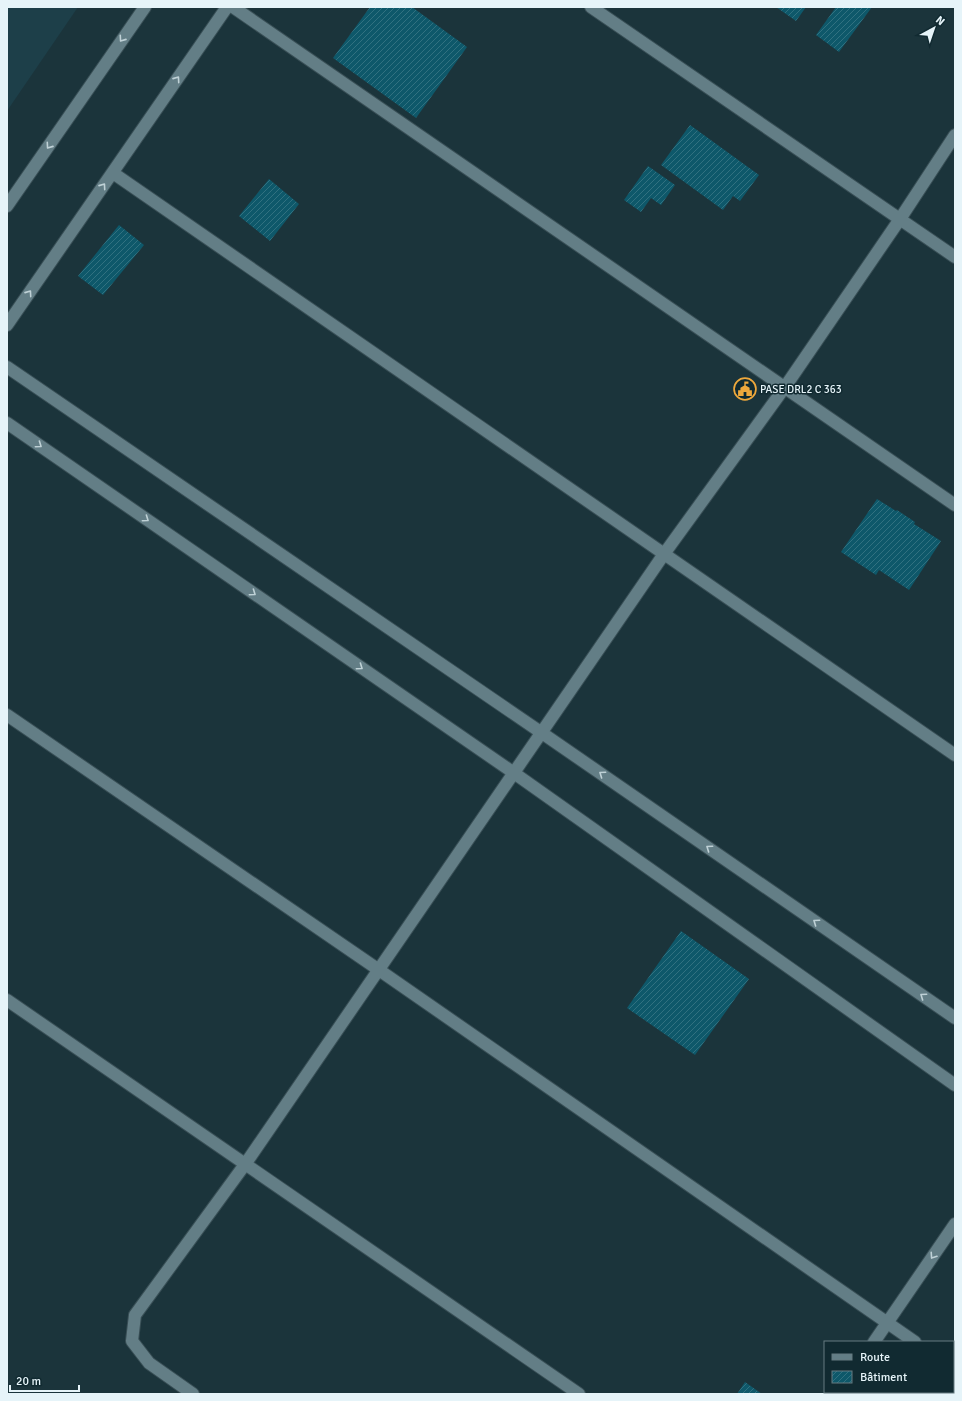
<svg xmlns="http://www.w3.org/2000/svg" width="962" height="1401" viewBox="0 0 962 1401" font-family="Signika,sans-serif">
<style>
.built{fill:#1d3f49}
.building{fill:url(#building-hatch)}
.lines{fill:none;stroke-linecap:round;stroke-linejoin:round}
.minor-casing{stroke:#394f56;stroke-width:14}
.minor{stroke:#637e86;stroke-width:12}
.oneway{stroke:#bfd1d6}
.labels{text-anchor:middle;stroke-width:3;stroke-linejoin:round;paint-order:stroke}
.poi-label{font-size:11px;fill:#e6f4f9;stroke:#112a31;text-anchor:start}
</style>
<defs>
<pattern id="building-hatch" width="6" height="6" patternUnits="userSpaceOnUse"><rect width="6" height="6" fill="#0e586a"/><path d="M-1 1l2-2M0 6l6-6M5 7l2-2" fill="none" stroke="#317180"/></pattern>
</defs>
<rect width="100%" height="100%" fill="#1b343b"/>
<path class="built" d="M7,7h71l-71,104z"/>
<path class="building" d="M370,7h42l55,40 -51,71 -83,-60z
M776,7h30l-10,14z
M836,7h36l-33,45 -23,-17z
M690,125l69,50 -19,26 -7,-5 -10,14 -62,-45z
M648,166l27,19 -14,20 -10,-7 -10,14 -17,-12z
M269,179l30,25 -29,37 -31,-25z
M119,225l25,20 -41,50 -25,-19z
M877,499l19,12 1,-1 18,12 -1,2 27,17 -32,49 -30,-20 -3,5 -35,-23z
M681,931l68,48 -54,76 -68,-47z
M745,1382l17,12h-25z"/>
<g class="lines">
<g class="minor-casing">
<path id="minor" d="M233,7l722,498
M591,7l364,250
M113,173l842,582
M7,206l138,-199
M7,325l220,-318
M7,367l535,366 413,285
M7,423l507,350 441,312
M7,715l372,255 536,372
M7,1000l572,394
M874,1342l81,-118
M953,1352l2,-3
M953,1368l2,2
M193,1394l-44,-31 -17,-22 3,-26 111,-152 418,-609 121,-167 115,-168 55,-84
M839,1394l1,-2
M925,1394l1,-2"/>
</g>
<use href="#minor" class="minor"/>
</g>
<defs><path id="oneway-chevron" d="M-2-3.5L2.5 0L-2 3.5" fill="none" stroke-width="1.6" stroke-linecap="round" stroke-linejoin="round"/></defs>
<g class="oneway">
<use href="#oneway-chevron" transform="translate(122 39) rotate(125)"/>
<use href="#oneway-chevron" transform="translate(177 79) rotate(-55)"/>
<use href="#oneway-chevron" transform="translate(49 146) rotate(125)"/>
<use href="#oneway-chevron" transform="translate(103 186) rotate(-55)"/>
<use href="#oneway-chevron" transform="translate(29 293) rotate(-55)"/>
<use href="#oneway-chevron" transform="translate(39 445) rotate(35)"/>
<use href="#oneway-chevron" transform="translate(146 519) rotate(35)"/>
<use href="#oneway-chevron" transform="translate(253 593) rotate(35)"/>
<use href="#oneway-chevron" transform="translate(360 667) rotate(35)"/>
<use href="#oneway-chevron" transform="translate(602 774) rotate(-145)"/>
<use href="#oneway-chevron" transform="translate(709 848) rotate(-145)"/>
<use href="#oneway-chevron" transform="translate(816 922) rotate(-145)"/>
<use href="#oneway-chevron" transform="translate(923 996) rotate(-145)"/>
<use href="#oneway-chevron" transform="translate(933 1256) rotate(124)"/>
</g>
<defs>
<g id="civic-ring" transform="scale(1.15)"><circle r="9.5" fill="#112a31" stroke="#eea83c" stroke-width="1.5"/><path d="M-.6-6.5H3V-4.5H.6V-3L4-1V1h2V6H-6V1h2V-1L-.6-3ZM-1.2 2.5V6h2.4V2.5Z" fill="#eea83c"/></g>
</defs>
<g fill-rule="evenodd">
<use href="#civic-ring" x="745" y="389"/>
</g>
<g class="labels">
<g class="poi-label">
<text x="760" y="393">PASE DRL2 C 363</text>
</g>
</g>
<rect width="962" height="1401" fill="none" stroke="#e6f4f9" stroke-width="16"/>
<rect x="824" y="1341" width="130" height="52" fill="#112a31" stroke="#667b81"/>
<rect x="832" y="1354" width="20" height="6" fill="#637e86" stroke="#667b81"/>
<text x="860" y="1361" font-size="12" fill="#e6f4f9">Route</text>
<rect x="832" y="1371" width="20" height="12" fill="url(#building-hatch)" stroke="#667b81"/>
<text x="860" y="1381" font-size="12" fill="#e6f4f9">Bâtiment</text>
<g transform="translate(934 28) rotate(40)" stroke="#112a31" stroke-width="3" paint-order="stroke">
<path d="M0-3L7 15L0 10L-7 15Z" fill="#e6f4f9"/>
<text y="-6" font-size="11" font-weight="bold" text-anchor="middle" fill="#e6f4f9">N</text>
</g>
<path d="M10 1385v6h69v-6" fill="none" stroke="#e6f4f9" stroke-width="2"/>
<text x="16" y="1385" font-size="12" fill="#e6f4f9" stroke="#112a31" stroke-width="3" paint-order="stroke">20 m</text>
</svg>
